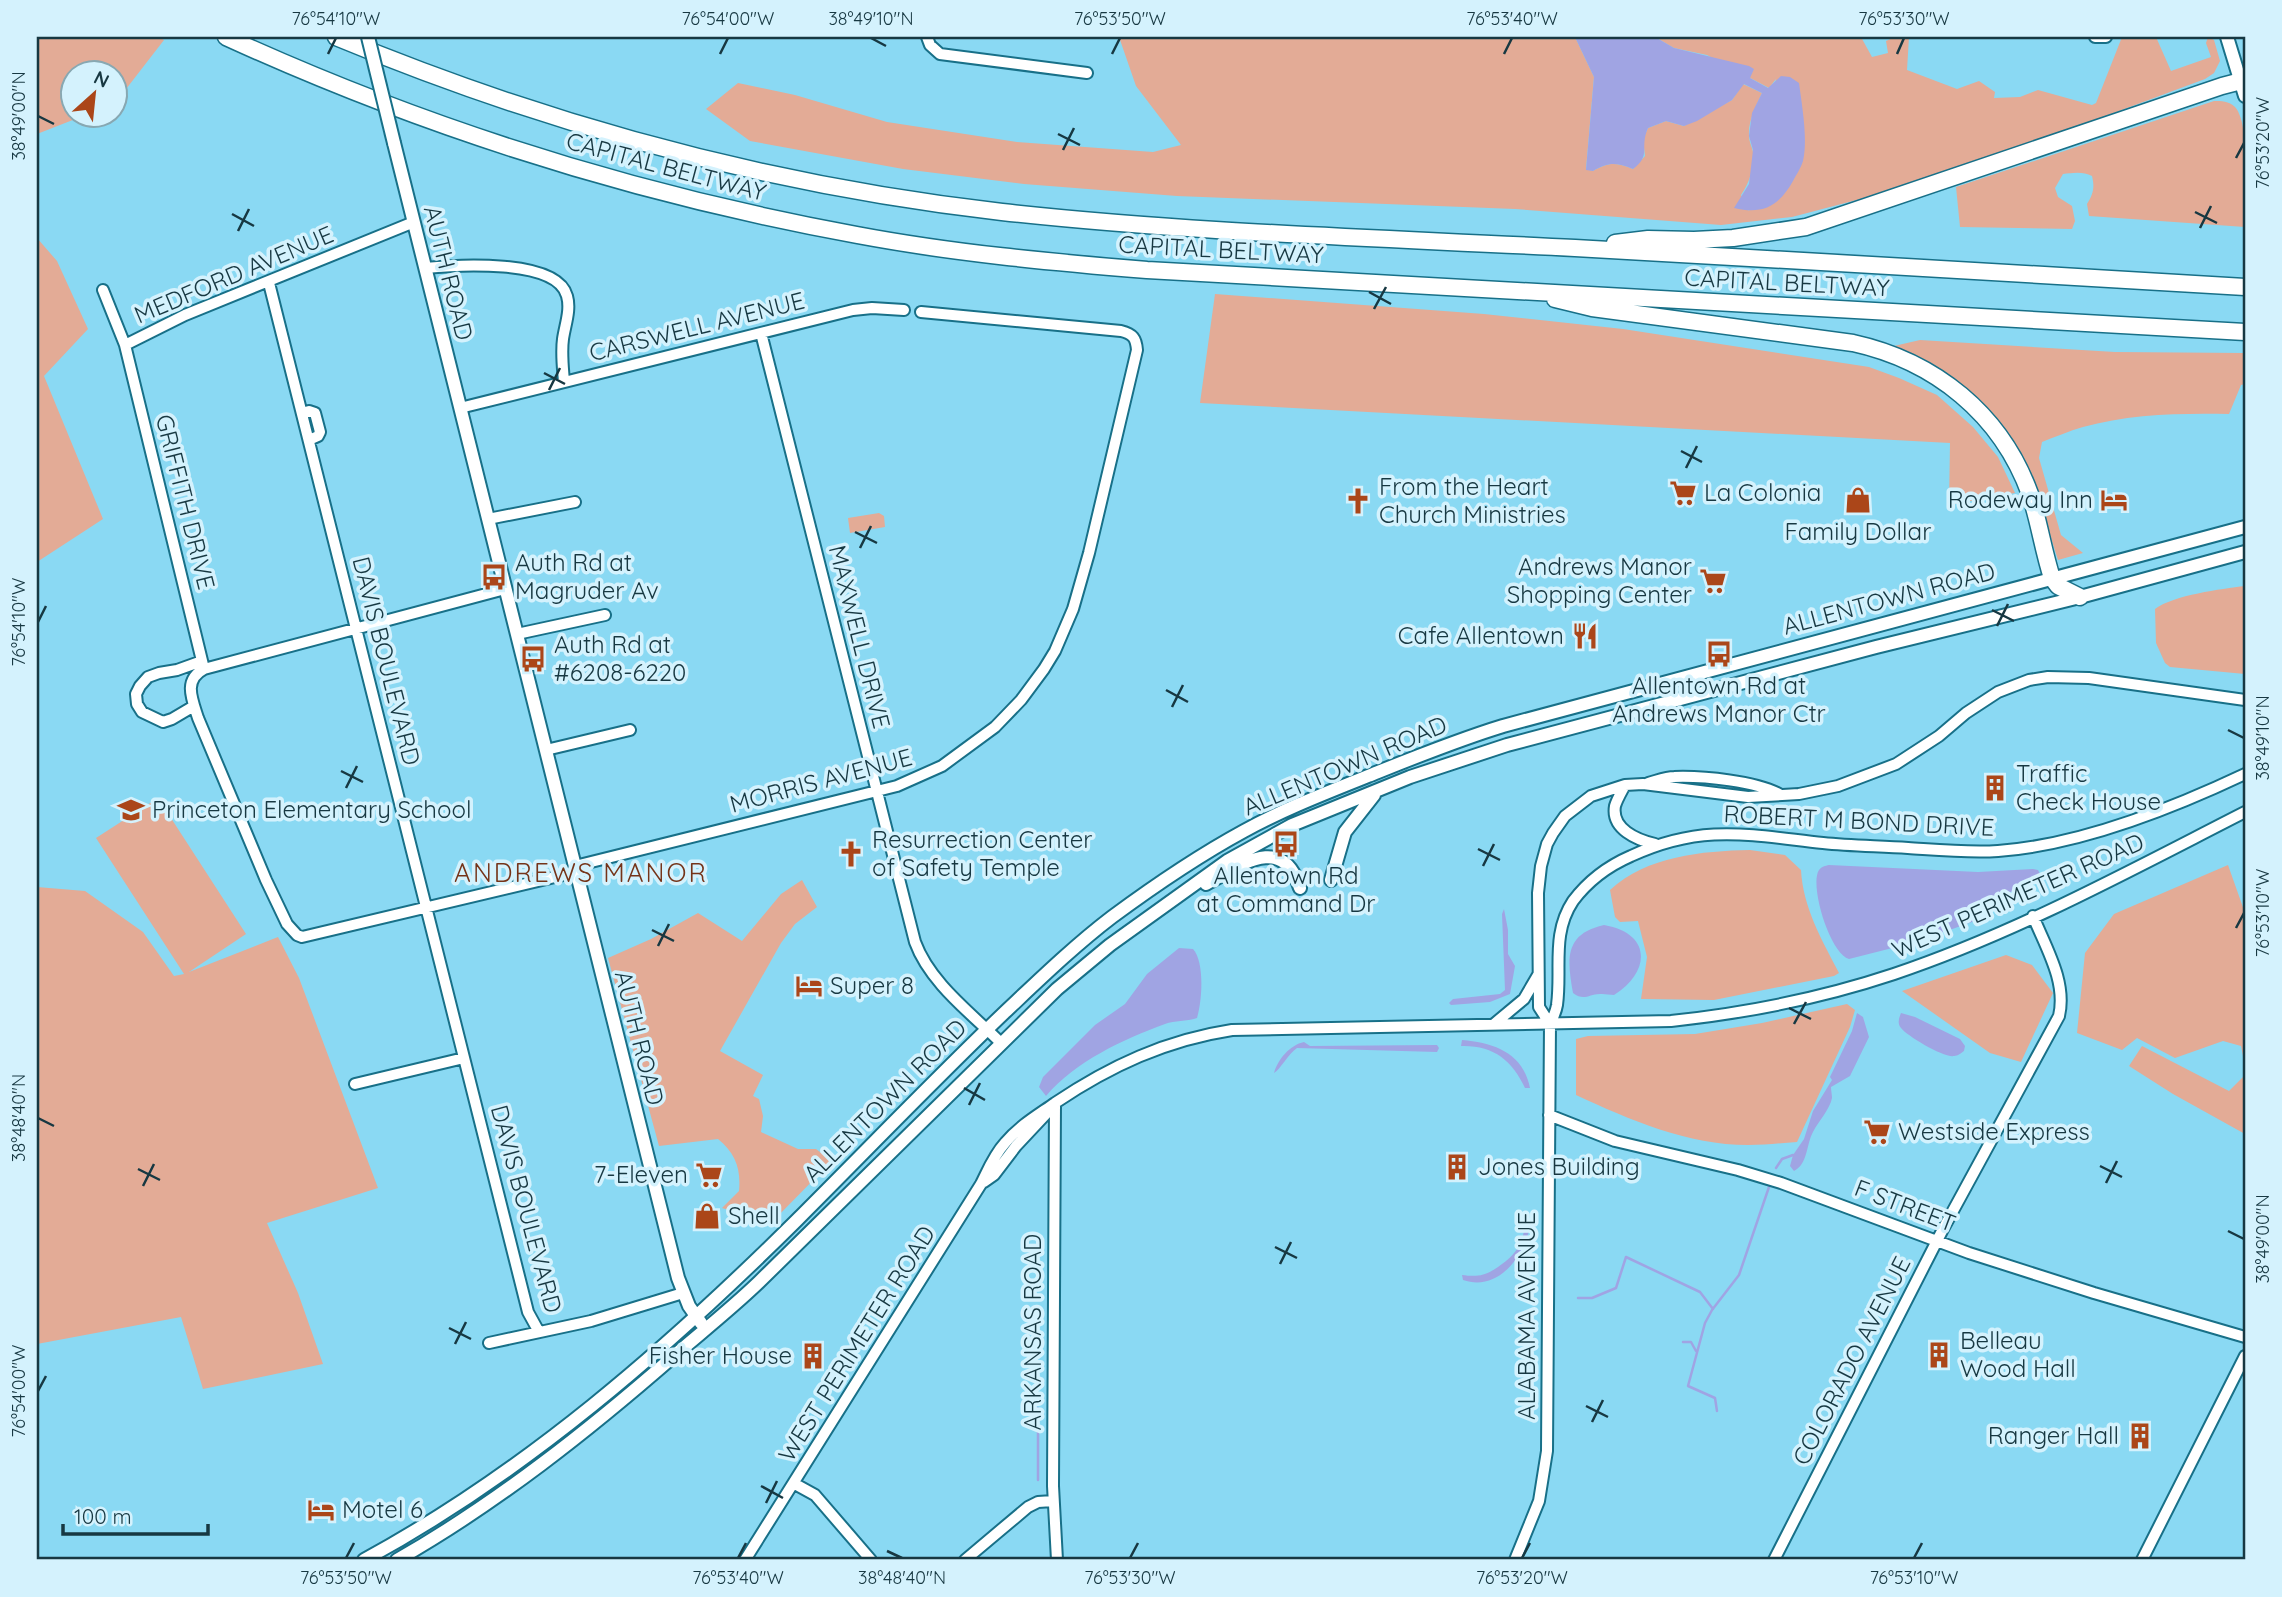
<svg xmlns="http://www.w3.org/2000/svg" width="2282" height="1597" viewBox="0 0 2282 1597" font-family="Quicksand,sans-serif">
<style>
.green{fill:#e3ab96}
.water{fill:#a0a4e3}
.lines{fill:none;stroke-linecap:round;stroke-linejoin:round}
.stream{stroke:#a0a4e3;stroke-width:2.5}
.minor-casing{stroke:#187088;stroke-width:14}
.major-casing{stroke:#187088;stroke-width:16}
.highway-casing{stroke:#187088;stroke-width:19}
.minor{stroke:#fff;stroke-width:10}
.major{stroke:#fff;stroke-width:12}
.highway{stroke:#fff;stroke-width:16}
.major-bridge-casing{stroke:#187088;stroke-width:16;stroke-linecap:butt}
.major-bridge{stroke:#fff;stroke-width:12}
.ticks{fill:none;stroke:#173842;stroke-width:2.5}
.labels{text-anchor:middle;stroke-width:7;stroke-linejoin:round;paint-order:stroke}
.street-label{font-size:24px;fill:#173842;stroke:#d4f2fd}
.poi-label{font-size:24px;fill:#173842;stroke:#d4f2fd;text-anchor:start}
.neighbourhood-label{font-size:26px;letter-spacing:2px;fill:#753419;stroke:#d4f2fd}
.neatline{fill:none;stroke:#173842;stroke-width:2.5}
.ticks-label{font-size:18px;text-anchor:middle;fill:#173842}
</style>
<rect width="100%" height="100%" fill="#8ad9f3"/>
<path class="green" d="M37,37h121l6,3 -48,62v-28h-42v42h9l-46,18z
M1119,37h456l19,40 -8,92 7,2c15,-9 23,-9 40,-2l12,-13 -2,-17 5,-11 18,-7 18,5 48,-26 11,-16 19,9c-6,13 -14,28 -13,43 0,5 3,11 4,16 1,16 -3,30 -12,43l8,16 27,-132 -7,9 -62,-33 -33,-7 -19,-11h206l11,20 16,-4 -2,-12 9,-4h14l-2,33 50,19 22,-8 16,11 -1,6 26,-1 18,-7 54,15 4,-2 26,-66h34l15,34 40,-14 -5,-14 2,-6 6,3 6,21 -6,12 -9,6 -172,64 -165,54 -76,20 -71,8 -206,-16 -338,-13 -153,-12 -121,-15 -153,-28 -44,-32 32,-26 57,12 92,27 130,20 136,10 28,-7 -45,-59z
M2214,101c7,0 15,0 21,6 16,17 10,95 10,120l-156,-11 -2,-12c6,-10 8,-16 5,-28 -9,-5 -20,-3 -29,-2l-8,14 3,9 14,9 3,15 -3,8 -112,-2 -4,-40z
M37,238l20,23 31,68 -44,47 59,143 -66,43z
M1215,294l269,20 139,15 246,38 30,11 38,17 36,32 25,30 17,36 -66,12 1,-62 -750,-40z
M1920,340l195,12 130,1v31l-4,1 -12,29c-47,-1 -100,0 -146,13 -14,4 -28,10 -41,15l-3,16 22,77 22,18 -25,7 -26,-82 -19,-33 -63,-66 -56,-33z
M879,513l5,3 1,11 -35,6 -2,-15z
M2245,586v88l-75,-7 -5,-4 -9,-20 -1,-34c19,-14 66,-20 90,-23z
M158,798l88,136 -57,38 89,-35 21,41 79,210 -111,35 31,70 25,71 -120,25 -22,-72 -144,27v-457l48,4 58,41 31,44 10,-2 -88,-136z
M1750,850l35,5 16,15c2,38 21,70 38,103l-5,3 -120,24 -73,-1 6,-42 -9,-36 -18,1 -5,-5 -5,-27c37,-34 92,-39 140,-40z
M2228,865l17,48v153l-4,-20 -18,-5 -48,17 -38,-20 -15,12 -45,-17 8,-80 29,-39z
M802,880l15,27 -22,17 -14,19 -61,108 43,24 -10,21 6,3 4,17 -2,16 37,17h18l16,12 -61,62 -49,-15 17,-17c2,-22 -3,-37 -21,-52l-59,7 -51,-188 43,-19 47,-26 44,28 39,-47z
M2006,955l26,10 21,28 -32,69 -31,-9 -88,-62z
M1847,1004l8,6 -5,17 -53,115c-16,1 -32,3 -49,3 -60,0 -118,-25 -172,-50v-56l12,-3 107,-2 67,-11z
M2142,1046l87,45 16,-16v59l-72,-40 -44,-28z"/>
<path class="water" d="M1575,37h80l19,11 75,18 5,3 -4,9 18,10 13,-12 9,1 9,6c3,23 9,56 4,78 -2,7 -7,14 -10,20 -14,25 -30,34 -59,27l15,-24 4,-34 -4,-14 3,-23 10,-20 -18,-9 -12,16 -35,21 -13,5 -18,-5 -18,7c-9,20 4,27 -15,41 -17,-7 -25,-7 -40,2l-7,-1 8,-93z
M1829,865l149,7 55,-3 5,1 2,4 -5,6 -21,10 -25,16 -17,16 -56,20 -67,17c-19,-5 -40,-74 -30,-89 3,-4 6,-4 10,-5z
M1504,909l4,21v24l7,12 -5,28 -20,8 -39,3 -2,-2 4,-4 47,-5 5,-4 -3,-76z
M1604,925c48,8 47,47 10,70 -4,0 -8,-1 -12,-1 -13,-1 -17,8 -29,-1 -6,-34 -9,-59 31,-68z
M1179,948l14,1c12,13 9,53 4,69 -11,4 -22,2 -32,6 -43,16 -89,37 -119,72l-7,-9 4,-10 52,-52 30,-21 22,-30z
M1857,1013l6,4 6,20 -19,39 -19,11c0,4 1,7 1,11 -2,11 -14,24 -19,34 -7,13 -5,32 -19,39l-4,-5 3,-11 11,-16 9,-28 19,-31 -2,-3 22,-46z
M1901,1013l14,4 45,22 5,7 -1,5c-3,2 -6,5 -10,5 -10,2 -47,-20 -53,-28 -4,-5 -2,-10 0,-15z
M1462,1040c33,3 61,13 68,48h-5c-13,-28 -32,-43 -64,-42z
M1304,1042l6,4 127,-1 2,3 -2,4 -140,-4c-9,6 -17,22 -23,25 4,-14 16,-28 30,-31z
M1527,1217l4,4c-4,31 -31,72 -68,59l-1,-5c15,2 23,1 36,-8 23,-16 24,-25 29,-50z"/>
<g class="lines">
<path class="stream" d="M1776,1168l6,-9 11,-4
M1578,1298h14l24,-10 10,-31 74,35 13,17
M1683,1342h8l5,9
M1038,1408v72
M1717,1411l-2,-13 -27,-12 17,-63 7,-13 27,-35 30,-88"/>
<g class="minor-casing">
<path id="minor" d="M927,37l3,8 10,9 147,19
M2095,37h11
M425,268c30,-3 132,-10 142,28 4,14 -2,29 -4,43 -2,14 0,29 1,43
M269,283l259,1029 11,20
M103,290l22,55 79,324
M761,333l154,609c15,41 56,71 86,101
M125,345l60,-30 229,-93
M460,408l393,-98 19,-2 32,2
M302,413l7,-2 6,2 5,19 -2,4 -9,4
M488,519l87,-17
M505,589l-301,80c-21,11 -12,30 -6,49l68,162 21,44 10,11 5,2 274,-65
M517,634l88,-19
M194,706l-22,13 -9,3 -21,-10 -5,-8 -1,-10 4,-8 8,-9 11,-4 18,-3 25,-9
M546,750l84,-20
M1648,783c8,-2 18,-6 26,-6 29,-1 83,4 107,18
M1625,785c-3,6 -8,14 -10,21 -4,23 22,34 40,38
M575,866l322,-80 45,-20 53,-39 26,-27 23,-31 11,-18 18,-42 16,-56 48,-203c-1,-12 -4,-16 -16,-19l-200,-19
M1494,1024l30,-25 14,-24
M1550,1024l-11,-17 -1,-114 3,-27 6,-22 6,-11 12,-17 26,-20 34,-11 18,-1 105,13 51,-3 39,-8 58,-22 43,-28 27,-23 32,-21 31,-12 19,-3 41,1 156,22
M355,1084l109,-26
M1055,1104l-2,382 4,74
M1549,1115l66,26 123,29 43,13 188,70 125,40 151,44
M984,1182l10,-7 22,-29 30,-32
M489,1343l102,-22 92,-28
M795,1484l20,11 56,65
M745,1560l236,-376c7,-14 13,-29 24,-41 14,-17 33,-28 50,-40 55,-37 111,-63 177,-73l439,-9c75,-8 151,-23 223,-47 122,-41 237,-104 351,-162
M965,1560l63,-53 10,-5 15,-1
M1515,1560l24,-59 8,-50 3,-427c3,-6 6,-13 7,-19 5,-36 -6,-71 16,-104 15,-20 35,-35 58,-45 71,-33 118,-21 192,-13 28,3 57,3 85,5 30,2 60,5 90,3 83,-6 173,-42 247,-77
M1774,1560l168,-329 117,-215c8,-34 -13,-68 -26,-100
M2142,1560l103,-204"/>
</g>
<g class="major-casing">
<path id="major" d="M2227,37l18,59
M394,143l284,1135 11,28 12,17
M1331,880l14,-48 29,-37
M1206,884c34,-18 76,-52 94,4
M364,1560c162,-88 303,-211 433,-340 69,-69 137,-140 208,-208 34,-32 69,-66 107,-95 42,-31 86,-61 132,-86 40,-22 82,-38 124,-55 45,-18 89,-36 135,-50l742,-199
M397,1560c100,-57 191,-129 278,-205 28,-24 57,-47 84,-73l298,-293 53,-44 117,-84 65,-36 118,-48 97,-32 369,-98 204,-50 165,-45"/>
</g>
<g class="highway-casing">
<path id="highway" d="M226,37c201,92 413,158 631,198 96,18 193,27 290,35l1098,62
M336,37c212,88 437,149 666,175 190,21 382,26 573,36 223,12 447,26 670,39
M1615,243l33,-4 46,1 39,-2 73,-11 416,-141 23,-6
M1555,299l37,9 261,35c82,18 148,71 177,151 9,27 13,56 22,84l6,8 22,11"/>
</g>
<use href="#minor" class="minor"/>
<use href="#major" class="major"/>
<use href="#highway" class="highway"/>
<g class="major-bridge-casing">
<path id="major-bridge" d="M368,37l26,106"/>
</g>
<use href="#major-bridge" class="major-bridge"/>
</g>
<path class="ticks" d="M871,38l15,8M328,54l8,-16M720,54l8,-16M1112,54l8,-16M1504,54l8,-16M1897,54l7,-16M38,116l16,8M1058,134l22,11M1063,150l11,-22M2236,158l8,-15M2195,212l22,11M232,214l22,12M2200,228l11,-22M238,231l11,-22M1369,292l22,12M1374,309l12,-22M544,373l21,11M549,390l11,-22M1681,451l21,11M1686,468l11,-22M855,532l22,11M860,548l11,-22M1992,610l22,11M38,622l8,-16M1997,626l11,-22M1166,690l22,12M1172,707l11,-22M2228,730l16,8M341,771l22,11M346,788l11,-22M1478,849l22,11M1483,866l11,-22M2236,928l8,-15M652,930l22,11M658,946l11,-22M1789,1008l22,11M1794,1024l12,-22M964,1088l21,12M969,1105l11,-22M38,1118l16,8M2100,1166l22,11M138,1169l22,11M2106,1183l11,-22M143,1186l11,-22M2228,1231l16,8M1275,1247l22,11M1280,1264l11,-22M449,1328l22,11M455,1344l11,-22M38,1391l8,-15M1586,1406l22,11M1592,1422l11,-22M761,1486l22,12M766,1503l11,-22M887,1551l15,7M346,1558l8,-15M738,1558l8,-15M1130,1558l8,-15M1522,1558l8,-15M1914,1558l8,-15"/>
<defs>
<g id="supermarket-bare" transform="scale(2.1)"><path d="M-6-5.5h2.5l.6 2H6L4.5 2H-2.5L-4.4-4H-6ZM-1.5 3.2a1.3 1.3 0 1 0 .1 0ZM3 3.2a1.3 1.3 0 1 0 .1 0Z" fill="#ab4619" stroke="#d4f2fd" stroke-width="2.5" paint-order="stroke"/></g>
<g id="shop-bare" transform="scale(2.1)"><path d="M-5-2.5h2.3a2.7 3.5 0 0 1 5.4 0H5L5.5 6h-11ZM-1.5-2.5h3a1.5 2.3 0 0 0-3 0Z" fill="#ab4619" stroke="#d4f2fd" stroke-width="2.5" paint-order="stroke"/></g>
<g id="hotel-bare" transform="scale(2.1)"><path d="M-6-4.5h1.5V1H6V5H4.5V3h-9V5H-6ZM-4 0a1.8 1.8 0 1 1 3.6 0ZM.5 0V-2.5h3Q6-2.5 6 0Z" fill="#ab4619" stroke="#d4f2fd" stroke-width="2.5" paint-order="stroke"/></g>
<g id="church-bare" transform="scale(2.1)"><path d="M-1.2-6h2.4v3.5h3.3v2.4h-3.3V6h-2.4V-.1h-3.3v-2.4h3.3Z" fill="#ab4619" stroke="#d4f2fd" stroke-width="2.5" paint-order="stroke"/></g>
<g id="bus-bare" transform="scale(2.1)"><path d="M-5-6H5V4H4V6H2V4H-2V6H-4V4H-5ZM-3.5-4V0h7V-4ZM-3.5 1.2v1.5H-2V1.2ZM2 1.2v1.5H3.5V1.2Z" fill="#ab4619" stroke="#d4f2fd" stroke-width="2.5" paint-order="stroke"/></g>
<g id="restaurant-bare" transform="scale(2.1)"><path d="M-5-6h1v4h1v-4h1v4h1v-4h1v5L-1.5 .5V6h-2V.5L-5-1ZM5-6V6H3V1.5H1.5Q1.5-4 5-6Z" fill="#ab4619" stroke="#d4f2fd" stroke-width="2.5" paint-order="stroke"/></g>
<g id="building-bare" transform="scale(2.1)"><path d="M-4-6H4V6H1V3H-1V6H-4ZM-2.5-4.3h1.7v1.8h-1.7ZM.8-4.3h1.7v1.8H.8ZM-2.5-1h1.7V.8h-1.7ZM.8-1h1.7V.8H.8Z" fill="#ab4619" stroke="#d4f2fd" stroke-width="2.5" paint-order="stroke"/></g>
<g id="school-bare" transform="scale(2.1)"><path d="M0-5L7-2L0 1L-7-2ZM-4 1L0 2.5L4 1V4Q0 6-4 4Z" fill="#ab4619" stroke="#d4f2fd" stroke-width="2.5" paint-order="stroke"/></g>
</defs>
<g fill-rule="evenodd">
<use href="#supermarket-bare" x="1683" y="493"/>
<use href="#shop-bare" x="1858" y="500"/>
<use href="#hotel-bare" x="2114" y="500"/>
<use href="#church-bare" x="1358" y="501"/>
<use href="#bus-bare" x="494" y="577"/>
<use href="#supermarket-bare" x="1713" y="581"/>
<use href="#restaurant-bare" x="1585" y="636"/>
<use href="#bus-bare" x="1719" y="654"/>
<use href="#bus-bare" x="533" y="659"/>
<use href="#building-bare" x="1995" y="788"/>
<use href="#school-bare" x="131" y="810"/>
<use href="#bus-bare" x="1286" y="844"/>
<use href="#church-bare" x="851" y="854"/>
<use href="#hotel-bare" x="809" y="986"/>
<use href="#supermarket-bare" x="1877" y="1132"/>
<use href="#building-bare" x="1457" y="1167"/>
<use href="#supermarket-bare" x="709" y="1175"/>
<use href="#shop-bare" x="707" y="1216"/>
<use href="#building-bare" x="1939" y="1355"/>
<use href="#building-bare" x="813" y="1356"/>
<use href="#building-bare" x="2140" y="1436"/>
<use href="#hotel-bare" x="321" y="1510"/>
</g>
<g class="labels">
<g class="street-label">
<text transform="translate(666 167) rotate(15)" y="8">CAPITAL BELTWAY</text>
<text transform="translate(1221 250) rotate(3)" y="8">CAPITAL BELTWAY</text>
<text transform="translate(448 273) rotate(76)" y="8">AUTH ROAD</text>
<text transform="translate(234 275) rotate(-23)" y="8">MEDFORD AVENUE</text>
<text transform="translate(1787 283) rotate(3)" y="8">CAPITAL BELTWAY</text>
<text transform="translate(697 327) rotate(-14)" y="8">CARSWELL AVENUE</text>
<text transform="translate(185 502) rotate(76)" y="8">GRIFFITH DRIVE</text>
<text transform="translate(1889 599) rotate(-15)" y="8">ALLENTOWN ROAD</text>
<text transform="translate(859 637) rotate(76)" y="8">MAXWELL DRIVE</text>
<text transform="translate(386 661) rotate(76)" y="8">DAVIS BOULEVARD</text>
<text transform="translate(1345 766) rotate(-23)" y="8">ALLENTOWN ROAD</text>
<text transform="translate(821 781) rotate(-15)" y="8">MORRIS AVENUE</text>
<text transform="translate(1859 821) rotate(3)" y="8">ROBERT M BOND DRIVE</text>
<text transform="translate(2018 896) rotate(-24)" y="8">WEST PERIMETER ROAD</text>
<text transform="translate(639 1038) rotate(76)" y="8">AUTH ROAD</text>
<text transform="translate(885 1101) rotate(-45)" y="8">ALLENTOWN ROAD</text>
<text transform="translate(1905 1206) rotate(21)" y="8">F STREET</text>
<text transform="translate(526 1209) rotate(75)" y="8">DAVIS BOULEVARD</text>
<text transform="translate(1527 1316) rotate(-90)" y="8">ALABAMA AVENUE</text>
<text transform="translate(1033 1332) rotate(-90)" y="8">ARKANSAS ROAD</text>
<text transform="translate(857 1344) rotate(-58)" y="8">WEST PERIMETER ROAD</text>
<text transform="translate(1852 1361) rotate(-63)" y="8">COLORADO AVENUE</text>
</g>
<g class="poi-label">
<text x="1379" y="495">From the Heart<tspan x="1379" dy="28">Church Ministries</tspan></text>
<text x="1704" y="501">La Colonia</text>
<text x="2093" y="508" text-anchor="end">Rodeway Inn</text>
<text x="1858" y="540" text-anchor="middle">Family Dollar</text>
<text x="515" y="571">Auth Rd at<tspan x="515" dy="28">Magruder Av</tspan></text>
<text x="1692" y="575" text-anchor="end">Andrews Manor<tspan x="1692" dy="28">Shopping Center</tspan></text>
<text x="1564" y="644" text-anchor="end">Cafe Allentown</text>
<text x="554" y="653">Auth Rd at<tspan x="554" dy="28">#6208-6220</tspan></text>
<text x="1719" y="694" text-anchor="middle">Allentown Rd at<tspan x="1719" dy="28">Andrews Manor Ctr</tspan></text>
<text x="2016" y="782">Traffic<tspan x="2016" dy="28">Check House</tspan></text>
<text x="152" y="818">Princeton Elementary School</text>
<text x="872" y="848">Resurrection Center<tspan x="872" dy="28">of Safety Temple</tspan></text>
<text x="1286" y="884" text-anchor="middle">Allentown Rd<tspan x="1286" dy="28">at Command Dr</tspan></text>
<text x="830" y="994">Super 8</text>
<text x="1898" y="1140">Westside Express</text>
<text x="1478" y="1175">Jones Building</text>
<text x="688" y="1183" text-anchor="end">7-Eleven</text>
<text x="728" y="1224">Shell</text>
<text x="1960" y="1349">Belleau<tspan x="1960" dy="28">Wood Hall</tspan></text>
<text x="792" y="1364" text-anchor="end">Fisher House</text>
<text x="2119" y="1444" text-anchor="end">Ranger Hall</text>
<text x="342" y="1518">Motel 6</text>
</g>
<g class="neighbourhood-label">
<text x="581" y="882">ANDREWS MANOR</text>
</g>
</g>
<rect width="2282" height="1597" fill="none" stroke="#d4f2fd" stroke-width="77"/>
<g transform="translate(94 94) rotate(27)"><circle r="33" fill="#d4f2fd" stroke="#88a8b2" stroke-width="2"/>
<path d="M0-5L12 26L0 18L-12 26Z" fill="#ab4619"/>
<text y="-10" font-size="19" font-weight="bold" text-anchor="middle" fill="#173842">N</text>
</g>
<path d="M63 1524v10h145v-10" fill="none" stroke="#173842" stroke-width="3.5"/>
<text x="74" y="1524" font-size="21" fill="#173842" stroke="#d4f2fd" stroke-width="5" paint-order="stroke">100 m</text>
<rect x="38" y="38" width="2206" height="1520" class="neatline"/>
<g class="ticks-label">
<text x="336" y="25">76°54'10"W</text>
<text x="728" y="25">76°54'00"W</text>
<text x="871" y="25">38°49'10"N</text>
<text x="1120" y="25">76°53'50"W</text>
<text x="1512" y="25">76°53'40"W</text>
<text x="1904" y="25">76°53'30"W</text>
<text transform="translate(19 116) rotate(-90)" y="6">38°49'00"N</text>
<text transform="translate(2263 143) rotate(-90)" y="6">76°53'20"W</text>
<text transform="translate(19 622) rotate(-90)" y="6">76°54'10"W</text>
<text transform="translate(2263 738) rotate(-90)" y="6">38°49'10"N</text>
<text transform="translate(2263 913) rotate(-90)" y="6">76°53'10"W</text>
<text transform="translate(19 1118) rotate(-90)" y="6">38°48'40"N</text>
<text transform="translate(2263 1239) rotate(-90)" y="6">38°49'00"N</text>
<text transform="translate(19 1391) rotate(-90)" y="6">76°54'00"W</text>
<text x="346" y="1584">76°53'50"W</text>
<text x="738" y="1584">76°53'40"W</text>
<text x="902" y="1584">38°48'40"N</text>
<text x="1130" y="1584">76°53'30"W</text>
<text x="1522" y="1584">76°53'20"W</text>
<text x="1914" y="1584">76°53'10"W</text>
</g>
</svg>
